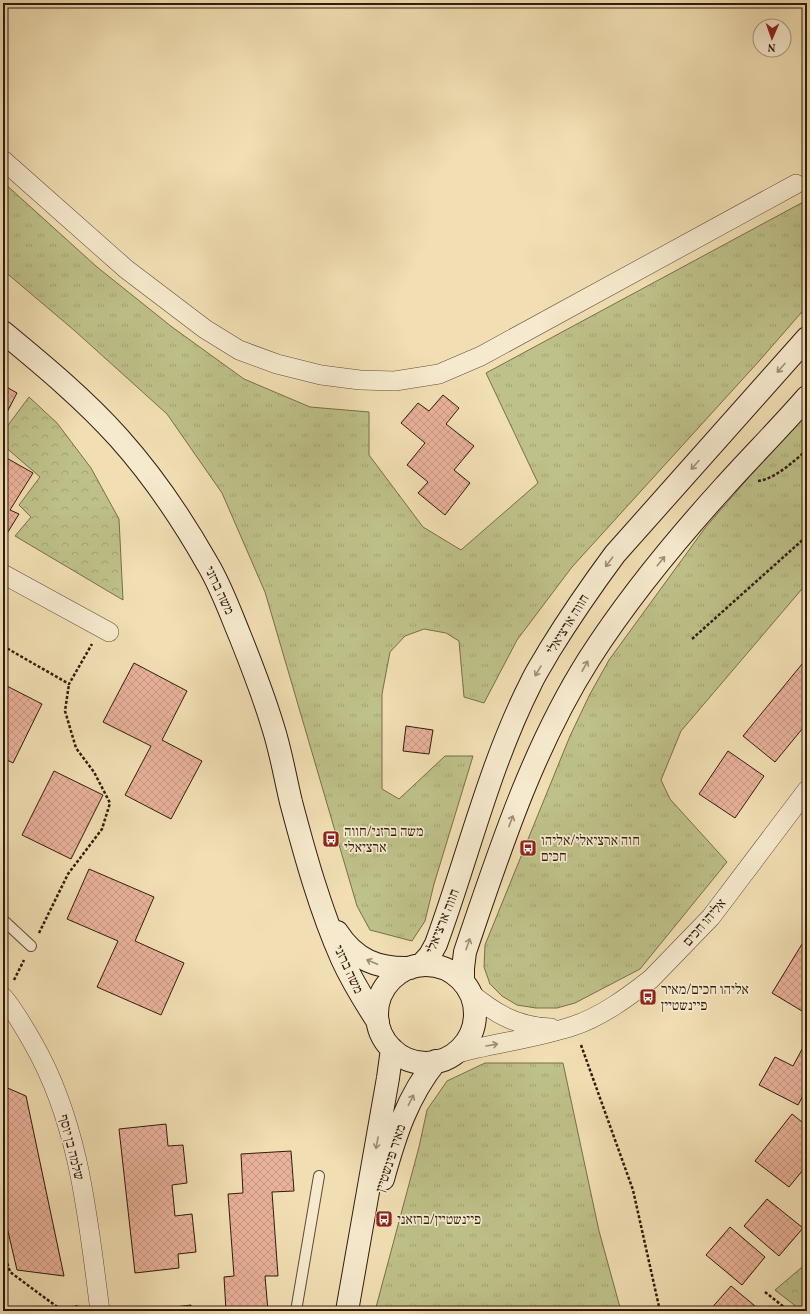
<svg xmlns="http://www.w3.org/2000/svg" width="810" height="1314" viewBox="0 0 810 1314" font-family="Vollkorn,'Frank Ruhl Libre',serif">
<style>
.grass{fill:url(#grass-tufts);stroke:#786e4c}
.park{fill:url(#park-crowns);stroke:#786e4c}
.building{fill:url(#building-cross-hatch);stroke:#311b0e}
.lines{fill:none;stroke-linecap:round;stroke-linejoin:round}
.lane-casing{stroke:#614c37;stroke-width:12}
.street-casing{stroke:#614c37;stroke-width:20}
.secondary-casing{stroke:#311b0e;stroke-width:24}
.path{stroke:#311b0e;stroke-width:2.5;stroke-dasharray:3 2;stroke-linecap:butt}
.lane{stroke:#f6eace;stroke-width:10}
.street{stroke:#f6eace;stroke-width:19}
.secondary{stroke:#f6eace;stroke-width:22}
.oneway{stroke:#9d8d78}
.labels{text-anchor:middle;stroke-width:3.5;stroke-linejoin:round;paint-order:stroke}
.street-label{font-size:14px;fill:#311b0e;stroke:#f6eace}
.poi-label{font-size:14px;fill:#311b0e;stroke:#f6eace;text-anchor:start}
</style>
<defs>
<pattern id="grass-tufts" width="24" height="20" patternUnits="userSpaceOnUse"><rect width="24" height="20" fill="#bec189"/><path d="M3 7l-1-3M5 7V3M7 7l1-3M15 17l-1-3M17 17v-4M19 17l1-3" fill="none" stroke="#a4a575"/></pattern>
<pattern id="park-crowns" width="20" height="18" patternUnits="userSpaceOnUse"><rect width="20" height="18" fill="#bec189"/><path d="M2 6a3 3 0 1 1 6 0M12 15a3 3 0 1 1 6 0" fill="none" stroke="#a4a575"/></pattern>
<pattern id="building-cross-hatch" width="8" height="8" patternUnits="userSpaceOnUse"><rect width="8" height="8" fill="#e9b29a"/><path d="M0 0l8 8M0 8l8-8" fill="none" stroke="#c89884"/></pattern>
</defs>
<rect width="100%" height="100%" fill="#f1dfb3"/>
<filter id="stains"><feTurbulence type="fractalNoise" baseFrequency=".005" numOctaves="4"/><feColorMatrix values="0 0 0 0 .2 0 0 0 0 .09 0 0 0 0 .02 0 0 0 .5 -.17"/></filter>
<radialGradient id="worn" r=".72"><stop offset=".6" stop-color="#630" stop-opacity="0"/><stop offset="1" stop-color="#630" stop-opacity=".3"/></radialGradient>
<path class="grass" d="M3,182l94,85 75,60 72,52 66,28 59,5v43l54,72 38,23 77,-67 -52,-110 321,-173v106l-47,54 -188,207 -55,73 -33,63 -20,-6 -5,-56 -13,-8 -22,-4 -19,7 -15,16 -8,42v95l17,10 46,-43h28l-39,128 -9,37 -13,20 -42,-11 -13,-24 -92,-314 -43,-99 -55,-79 -92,-83 -72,-61z
M807,410v173l-126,148 -20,49 9,19 57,63 -87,107 -65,34 -18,5h-21l-19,-3 -15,-9 -12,-12 -6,-17 1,-22 85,-209 20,-42 19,-34 96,-132z
M485,1063h78l36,168 22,80h-246l44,-164 8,-37 20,-29z"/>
<path class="park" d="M29,397l28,26 34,45 28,51 4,81 -108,-64 16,-19 -12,-12 21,-28 -37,-32v-13z
M807,1263v48h-5l-27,-21z"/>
<path class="building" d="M3,385l14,8 -14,27z
M443,395l16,13 -13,16 28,22 -20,24 16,13 -25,32 -27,-22 10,-11 -21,-17 18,-22 -24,-20 17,-20 11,8z
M3,456l30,17 -23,37 9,4 -16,26z
M807,658v65l-32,39 -32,-26z
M134,663l53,28 -25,49 40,21 -31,58 -46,-24 26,-49 -48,-24z
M3,684l39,20 -29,59 -10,-5z
M406,726l27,4 -4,24 -26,-3z
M728,751l36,25 -29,42 -36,-24z
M54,771l49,24 -32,64 -49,-24z
M89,869l65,28 -19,44 49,22 -23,52 -64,-28 21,-46 -51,-22z
M807,936v78l-35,-21z
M807,1040v48l-9,17 -39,-20 16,-28 18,9z
M3,1086l23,10 38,180 -47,-6 -14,-60z
M792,1114l15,12v39l-18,22 -34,-26z
M166,1124l2,22 15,-1 4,38 -15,2 3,31 17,-2 4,38 -18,2 1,14 -44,5 -16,-144z
M291,1151l3,40 -22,1 6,84h-13l3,35h-42l-2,-34 10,-1 -6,-82 15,-1 -2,-39z
M767,1199l36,29 -24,28 -35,-30z
M730,1227l35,30 -23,28 -36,-30z
M731,1286l30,25h-52z
M191,1305v6h-49z"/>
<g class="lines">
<g class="lane-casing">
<path id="lane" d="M3,920l28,26
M296,1311l23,-135"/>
</g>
<g class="street-casing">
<path id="street" d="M3,160l123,109 79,60 34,21 38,14 44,11 39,5 35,1 44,-7 42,-18 315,-172
M3,574l106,58
M469,992c25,21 48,35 82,36
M3,997c12,14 21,30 30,46 47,82 55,176 67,268
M454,1054c39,-11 80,-15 119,-28 28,-9 55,-29 78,-47l60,-62 96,-127"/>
</g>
<g class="secondary-casing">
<path id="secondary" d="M3,332c40,33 81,67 116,106 34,38 63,81 88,125 14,23 23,49 33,73 12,30 24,61 33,91 8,25 12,50 18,75 14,53 29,107 51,157 10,22 23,43 36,63
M337,932c18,28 41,37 73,36
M421,965l9,-10 6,-11c32,-87 53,-178 95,-261 5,-11 12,-21 18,-32 21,-34 43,-66 66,-97l192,-216
M377 1014a49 49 0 1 1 98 0a49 49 0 1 1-98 0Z
M463,982v-14l2,-16c34,-100 67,-203 124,-293 39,-61 86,-118 135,-172 27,-30 56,-59 83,-90
M383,1179c12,-43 24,-82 53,-118
M347,1311l41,-233 4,-29"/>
</g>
<path class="path" d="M758,481c17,-2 36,-20 49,-31
M692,639l115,-103
M3,646l66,38 23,-40
M39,933l29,-59 34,-45 8,-26 -16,-31 -18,-24 -11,-37 4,-27
M14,980l10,-20
M581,1045l52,145 27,121
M3,1249l7,23 50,37v2
M765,1292l24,19
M60,1309l20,-3"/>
<use href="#lane" class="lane"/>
<use href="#street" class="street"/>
<use href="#secondary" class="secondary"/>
</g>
<defs><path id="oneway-shaft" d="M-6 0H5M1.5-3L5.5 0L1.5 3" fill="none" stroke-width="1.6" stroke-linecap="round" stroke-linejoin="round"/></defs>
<g class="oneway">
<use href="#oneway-shaft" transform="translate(781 368) rotate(131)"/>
<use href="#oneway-shaft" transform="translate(695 465) rotate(132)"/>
<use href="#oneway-shaft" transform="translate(661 561) rotate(-51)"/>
<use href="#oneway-shaft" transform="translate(609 562) rotate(127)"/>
<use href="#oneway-shaft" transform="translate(585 666) rotate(-61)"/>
<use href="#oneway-shaft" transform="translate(538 671) rotate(121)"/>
<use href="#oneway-shaft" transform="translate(511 821) rotate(-69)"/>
<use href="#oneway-shaft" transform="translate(468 944) rotate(-71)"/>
<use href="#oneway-shaft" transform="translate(372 962) rotate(-157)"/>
<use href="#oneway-shaft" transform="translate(492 1045) rotate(-10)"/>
<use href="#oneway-shaft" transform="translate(411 1100) rotate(-63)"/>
<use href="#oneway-shaft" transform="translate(377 1143) rotate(100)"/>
</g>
<defs>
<g id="bus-square" transform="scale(0.9)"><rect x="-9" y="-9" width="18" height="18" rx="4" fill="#8f2418" stroke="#f6eace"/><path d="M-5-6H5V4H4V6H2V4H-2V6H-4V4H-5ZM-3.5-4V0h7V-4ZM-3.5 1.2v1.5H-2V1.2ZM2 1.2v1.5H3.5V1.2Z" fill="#fff"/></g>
</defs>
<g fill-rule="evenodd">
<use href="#bus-square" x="331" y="839"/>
<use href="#bus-square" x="528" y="848"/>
<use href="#bus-square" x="648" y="997"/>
<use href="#bus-square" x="384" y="1219"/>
</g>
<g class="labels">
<g class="street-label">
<text transform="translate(220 590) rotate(65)" y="5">משה ברזני</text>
<text transform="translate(567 624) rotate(-58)" y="5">חווה ארציאלי</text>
<text transform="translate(442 921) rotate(-68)" y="5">חווה ארציאלי</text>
<text transform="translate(704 922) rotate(-49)" y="5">אליהו חכים</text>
<text transform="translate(349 969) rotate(65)" y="5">משה ברזני</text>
<text transform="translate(72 1147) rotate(76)" y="5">שלמה בן יוסף</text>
<text transform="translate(390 1158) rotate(-72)" y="5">מאיר פינשטיין</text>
</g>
<g class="poi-label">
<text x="344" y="836">משה ברזני/חווה<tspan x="344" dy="16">ארציאלי</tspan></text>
<text x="541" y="845">חוה ארציאלי/אליהו<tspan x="541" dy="16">חכים</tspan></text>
<text x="661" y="994">אליהו חכים/מאיר<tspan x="661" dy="16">פיינשטיין</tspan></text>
<text x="397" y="1224">פיינשטיין/ברזאני</text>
</g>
</g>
<rect width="810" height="1314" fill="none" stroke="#f1dfb3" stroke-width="16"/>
<rect x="4" y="4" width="802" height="1306" fill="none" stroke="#311b0e" stroke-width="2"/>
<rect x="8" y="8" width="794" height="1298" fill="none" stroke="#311b0e"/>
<g transform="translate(772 38) rotate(182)"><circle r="19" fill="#f6eace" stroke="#a79781"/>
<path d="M0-3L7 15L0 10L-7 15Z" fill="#8f2418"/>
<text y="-6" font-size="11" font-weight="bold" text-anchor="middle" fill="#311b0e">N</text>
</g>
<rect width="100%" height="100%" filter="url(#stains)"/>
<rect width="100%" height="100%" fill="url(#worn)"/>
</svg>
